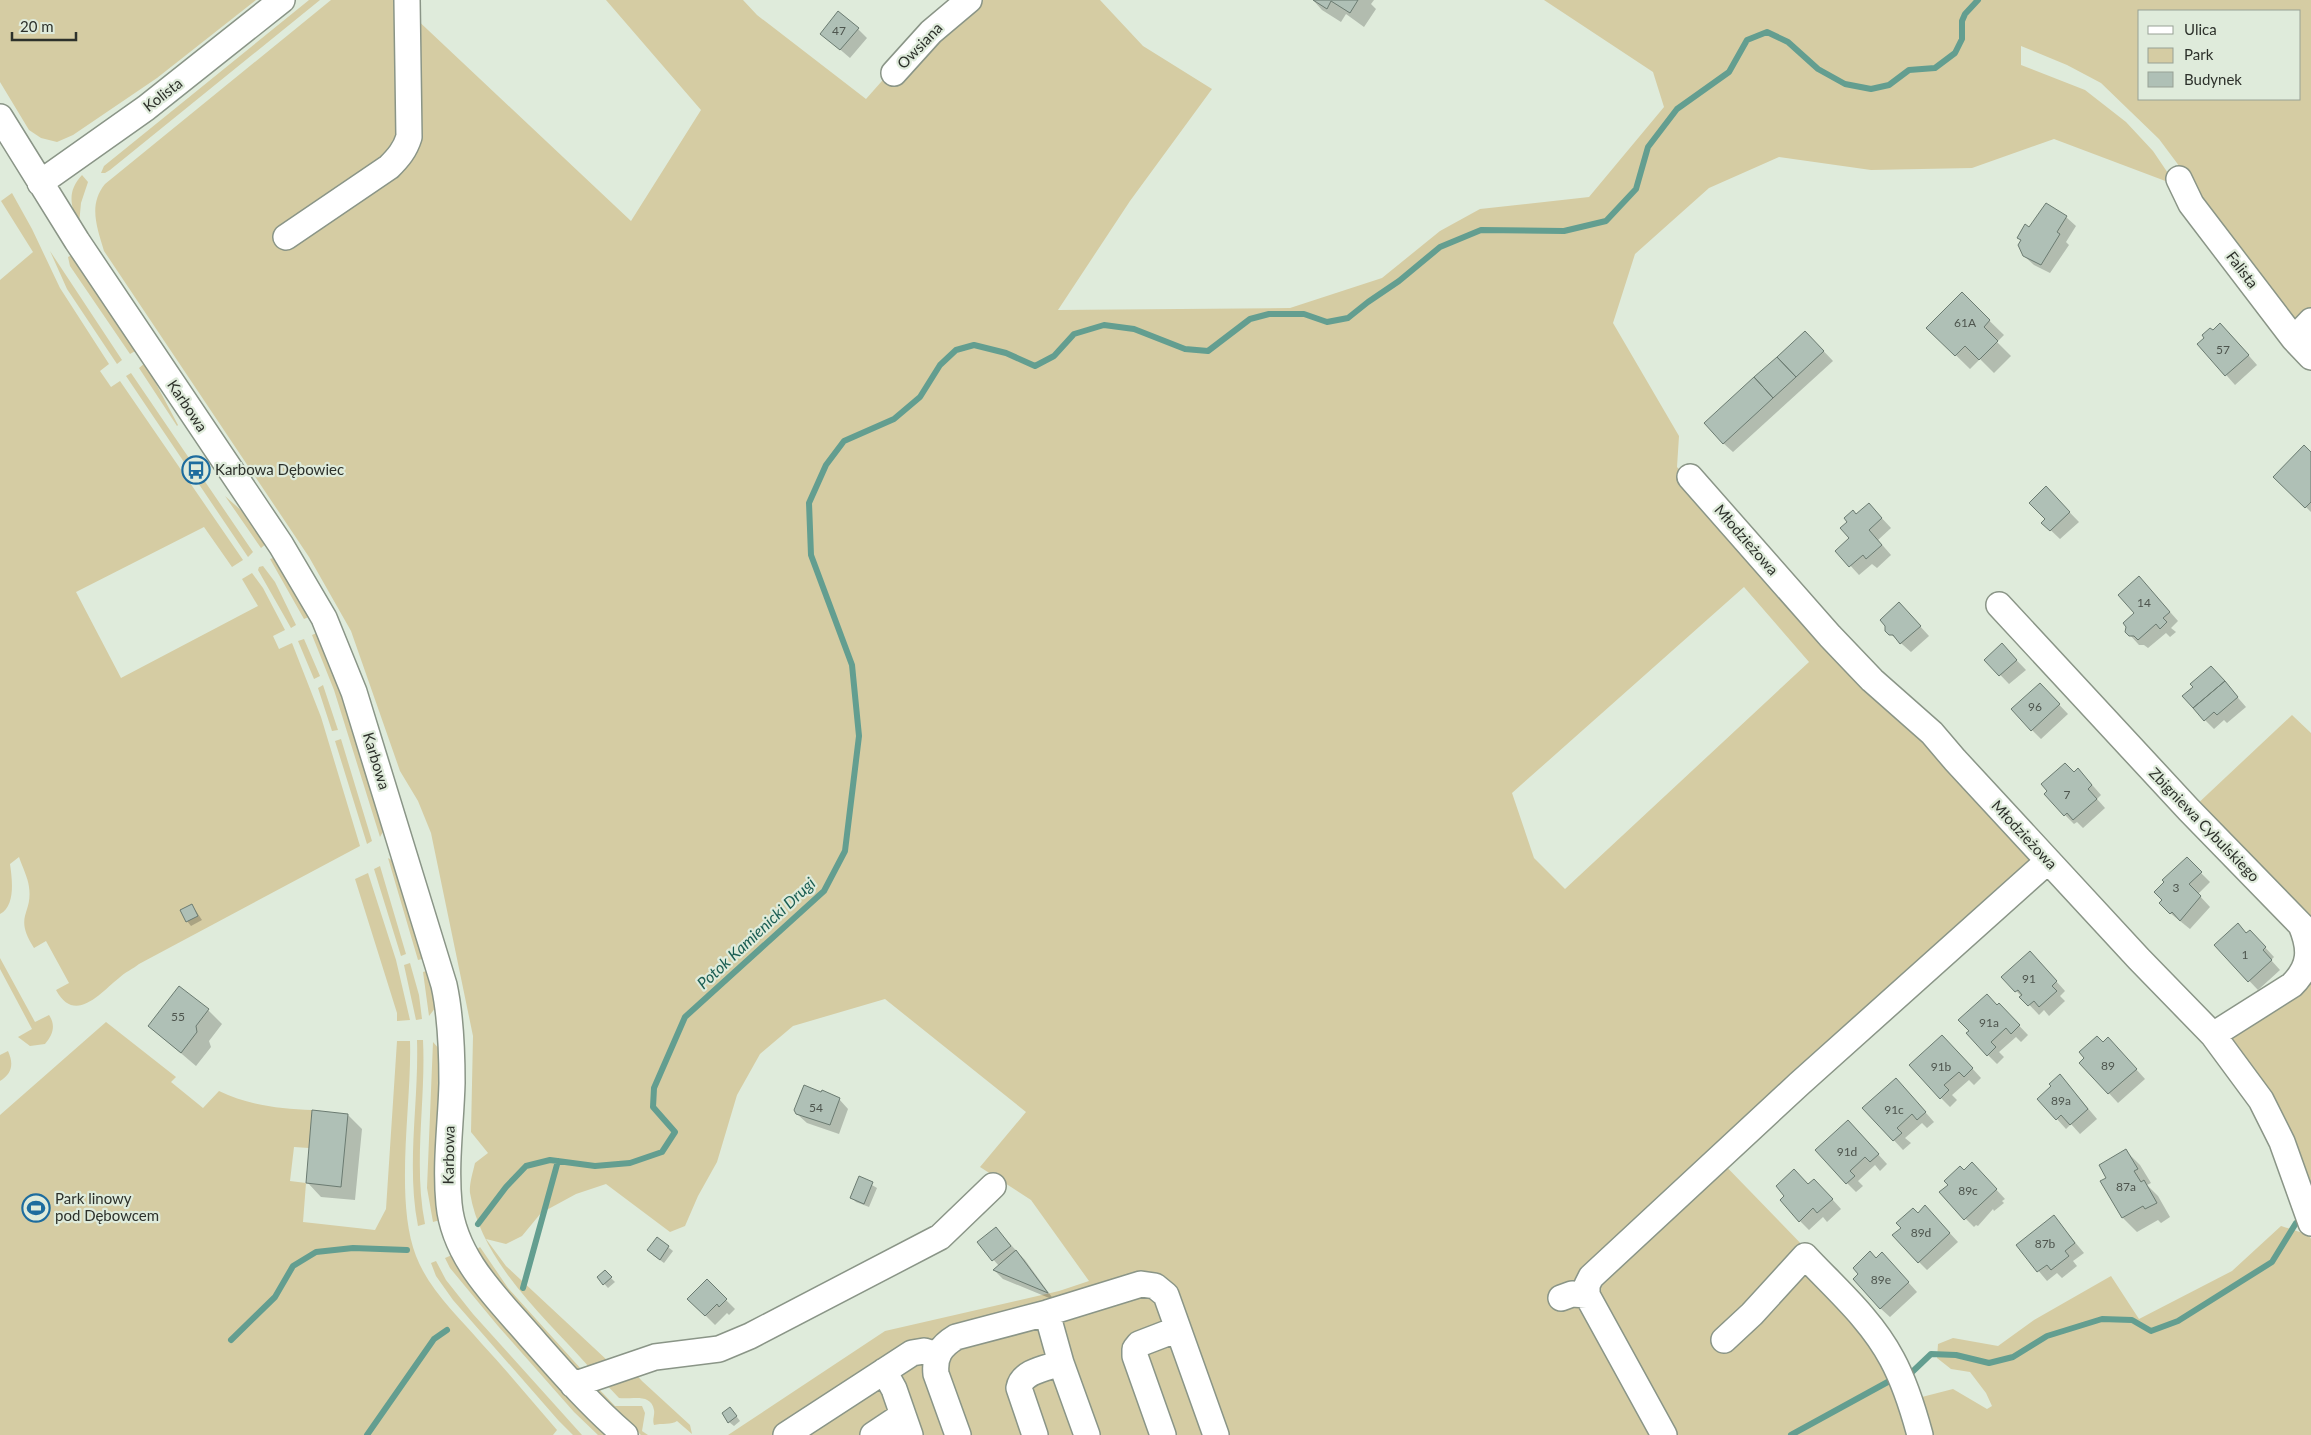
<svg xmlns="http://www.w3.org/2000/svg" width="2311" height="1435" viewBox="0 0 2311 1435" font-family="Lato,sans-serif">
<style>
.green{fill:#d5cca3;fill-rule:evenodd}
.shadow{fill:#0003}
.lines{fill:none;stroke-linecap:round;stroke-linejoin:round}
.stream{stroke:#639e90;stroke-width:6}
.building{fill:#afc0b6;stroke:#6b7b71}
.minor-casing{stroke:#8a9587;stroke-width:28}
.minor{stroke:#fff;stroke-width:25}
.labels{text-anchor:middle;stroke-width:4.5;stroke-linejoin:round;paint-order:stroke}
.number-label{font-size:12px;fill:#4e554e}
.street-label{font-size:15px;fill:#2d312b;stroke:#dfebdb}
.poi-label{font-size:15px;fill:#2d312b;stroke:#dfebdb;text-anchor:start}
.water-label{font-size:16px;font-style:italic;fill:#1b5e53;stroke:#dfebdb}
</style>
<rect width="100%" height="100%" fill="#dfebdb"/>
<path class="green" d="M0,0h256l-99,78 -84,57 -16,7 -16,-4 -12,-8 -29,-48z
M309,0h11l-210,170 -5,3h-4l3,-7z
M331,0h69l11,14 220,207 70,-111 -95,-110h137l14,15 109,84 23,-26 86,-73h125l43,46 69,43 -82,112 -72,109 232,-2 92,-30 58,-47 40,-22 109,-12 75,-90 -11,-35 -109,-72h767v310l-14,14 -138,-185 -58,-56 -34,-18 -46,-19v19l64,25 41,32 27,29 23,34 -122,-46 -82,29 -101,2 -92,-13 -70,31 -74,66 -22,69 66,113 -2,31 149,174 209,214 -5,7 -314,294 155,160 47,82 35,-9 34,20 5,-3 -6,-13 -16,-21 -19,-3 -14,-11 1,-14 15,-6 45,8 36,-26 77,-44 28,43 93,-48 49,-45 28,9 2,4v196h-1583l157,-104 174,-40 30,-10 -58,-81 -51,-33 46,-55 -141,-113 -92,27 -33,28 -23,41 -20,67 -19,34 -13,30 -15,6 -64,-48 -30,10 -35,19 -19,23 -16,8 -20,-5 20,27 102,95 -19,6c-45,-51 -107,-104 -119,-174 -1,-9 3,-21 5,-30l13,-10 -17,-21 2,-96 -42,-203 -13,-32 -18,-30 -49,-140 -42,-74 -205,-306c-7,-24 -16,-46 1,-67zM2140,11h160v88h-160zM1744,587l65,75 -244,227 -31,-31 -22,-65z
M82,175l6,7 -7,21 -2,21c-9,-18 -12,-33 3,-49z
M12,193l20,36 28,59 49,76 -9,7 11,16 9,-6 123,179 -11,7 -28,-40 -128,65 45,86 137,-72 -16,-27 10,-6 11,15 22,42 -12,6 6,13 13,-6 29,74 39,129 -221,118c-6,5 -14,8 -20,14 -19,15 -44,47 -63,12l13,-7 -23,-42 -12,7c-21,-33 -1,-33 -5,-61 -1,-9 -7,-21 -10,-30l-9,7c2,14 6,42 -10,50v-634l33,-28 -32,-51z
M50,251l72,109 -5,4 -50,-75z
M74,254l63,96 -7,4 -60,-88 -2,-9z
M145,363l33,62 -1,1 -38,-58z
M131,373l122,179 -5,5 -122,-181z
M225,496l27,24 15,23 -6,5z
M276,557l35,59 -7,3 -34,-60z
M263,566l12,16 21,43 -5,3 -33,-58 1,-3z
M319,632l25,62 40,136 -4,7 -46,-147 -22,-55z
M304,639l16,37 -6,3 -16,-38z
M323,685l15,45 -6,1 -14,-43z
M2292,715l19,18v198l-118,-123z
M341,739l31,102 -5,3 -32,-103z
M388,858l7,4 31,96 -8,2z
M380,866l26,88 -5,2 -27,-87z
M368,873l28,87 14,60 -13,1v-8l-42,-134z
M0,958l35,64 14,-7c7,10 4,20 -4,29l-15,2 -12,-9 14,-8 -32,-60z
M410,963l9,32 3,24 -6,1 -12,-55z
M2311,969v237l-81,-166 7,-13z
M430,970l6,37 -7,9 -6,-44z
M106,1022l70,55 -5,5 32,26 16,-17c29,14 61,18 93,19l-3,38 -15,-1 -4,34 16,2 -3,39 72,8 11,-21 11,-168h13c2,62 -16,158 6,215 13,34 43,61 66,88 26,28 50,57 75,86l-4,5h-553v-320z
M417,1040h6c3,61 -10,123 2,184l-7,2c-12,-61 1,-124 -1,-186z
M433,1042l7,8v170l-7,2 -6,-34z
M8,1051c6,13 4,23 -8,30v-26z
M480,1247l28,41 73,81 -5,2 -89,-103 -11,-18z
M452,1255l8,16 13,17 103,118 31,29h-9l-24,-23 -76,-86 -48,-58 -5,-10z
M436,1261l10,19 27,34 109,121h-9l-15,-15 -105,-120 -17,-24 -5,-13z
M633,1371l9,10 48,44 2,9 -15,-13c-5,4 -16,2 -23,4 -2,-5 1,-10 0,-15 -3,-18 -24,-10 -35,-12l-16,-17z
M596,1386l19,20h27l3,7 -3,18 6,4h-7l-49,-45z"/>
<path class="shadow" d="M1313,0h61l-3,4 5,5 -12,18 -18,-13 -5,8 -19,-12z
M858,29l9,9 -17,20 -28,-24z
M2066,217l10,9 -10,16 3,3 -19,28 -16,-8 -10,-9 -2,-15 -4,-3 11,-10z
M1962,294l42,41 -7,7 14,14 -17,17 -14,-14 -10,10 -42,-41z
M2230,334l27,31 -22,20 -36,-41z
M1814,341l19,20 -100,91 -10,-9z
M2311,453v59l-36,-35z
M2046,488l33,34 -19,17 -17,-16 3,-4z
M1878,514l13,14 -13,12 13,15 -14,13 -5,-4 -13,11 -22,-24 14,-12 -2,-17 8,-7z
M2148,587l30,34 -7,7 5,4 -6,5 -4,-4 -18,15 -4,-3h-5l-9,-10 -2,-8z
M1908,613l21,23 -18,16 -25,-22z
M2002,645l24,25 -17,14 -23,-24z
M2220,677l26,30 -19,16 -3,-3 -10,9 -9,-9z
M2049,694l19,20 -27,25 -9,-9z
M2074,774l13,5 14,16 -4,4 8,9 -22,20 -6,-6 -3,2 -9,-9z
M2187,859l23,23 -12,12 12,13 -20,22 -20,-16 -7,-13z
M192,905l10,15 -11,6 -4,-5z
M2250,931l24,26 -3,3 9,10 -22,20 -42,-44z
M2039,962l26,29 -5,5 5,5 -16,15 -5,-6 -5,5 -36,-38z
M1997,1006l11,8 20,21 -7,7 -5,-5 -17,15 5,5 -7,7 -9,-9z
M208,1010l14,14 -13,17 2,6 -15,19 -47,-40z
M2103,1043l14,5 28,31 -27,24 -37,-40z
M1952,1046l29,32 -7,7 -5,-5 -17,15 5,5 -7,7 -9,-9z
M2060,1075l37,44 -17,15 -9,-10 -5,5 -27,-30 14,-12z
M1905,1089l29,33 -7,6 -5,-5 -17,15 6,5 -8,7 -39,-42z
M839,1099l9,10 -9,25 -32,-11 -10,-9z
M348,1115l14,14 -7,71 -34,-3 -14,-15z
M1857,1131l30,33 -7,7 -5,-6 -17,16 5,5 -7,6 -9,-9z
M2126,1151l14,14 11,18 -4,2 11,11 12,21 -9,6 -3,-3 -21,12 -14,-14 -21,-36 6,-4z
M1964,1172l18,2 23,25 -3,2 2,2 -10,8 -1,-2 -15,17 -2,-1 -2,2 -9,-9 -15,-32z
M860,1178l17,10 -8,19 -13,-5 -4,-4z
M1809,1186l15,4 17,19 -14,13 -4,-5 -14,13 -9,-9z
M1918,1215l17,2 23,25 -31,28 -9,-9z
M2054,1217l30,36 -11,8 4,5 -15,12 -5,-5 -10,8 -30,-36z
M996,1229l29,31 29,40 -51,-21 -9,-9 5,-4 -20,-23z
M668,1247l5,4 -9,12 -11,-8z
M1877,1259l14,4 26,29 -27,25 -10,-9z
M605,1272l10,10 -7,6 -10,-11z
M707,1281l28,28 -6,6 -2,-2 -12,12 -26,-26z
M734,1413l6,8 -6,5 -5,-4z"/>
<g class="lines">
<path class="stream" d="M478,1224l28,-37 20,-21 24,-6 45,6 35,-3 32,-11 13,-20 -22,-25 1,-19 31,-71 139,-126 21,-40 14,-115 -7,-71 -41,-110 -2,-52 17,-38 18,-24 50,-22 26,-22 20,-32 16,-15 18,-5 32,8 29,13 19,-10 20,-22 30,-9 30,4 51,20 23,2 42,-32 19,-5h35l23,8 21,-4 20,-16 31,-21 41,-34 41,-17 83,1 42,-10 30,-32 12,-42 29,-38 52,-37 18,-32 20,-8 21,10 30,27 27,15 26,5 18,-4 20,-15 26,-2 20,-15 7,-14v-18l3,-7 13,-14
M523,1288l35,-127
M231,1340l44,-43 18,-31 23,-14 37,-4 54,2
M1905,1375l5,-1 21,-20 25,1 33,8 24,-6 34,-21 55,-17 30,1 19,11 27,-10 94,-59 24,-39 8,-5
M367,1435l67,-96 13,-9
M1791,1435l104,-57"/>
</g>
<path class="building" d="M1313,0h45l-8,13 -19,-12 -4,8z
M838,11l21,17 -19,22 -20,-16z
M2046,203l21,13 -10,16 3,2 -19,31 -18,-9 -5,-11 3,-5 -4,-2 8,-14 4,3z
M1962,292l28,28 -6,7 14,14 -19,19 -14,-14 -10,10 -29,-28z
M2220,323l29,32 -24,21 -28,-32 7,-6 -2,-3 8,-7 3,2z
M1805,331l19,20 -28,26 -19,-20z
M1777,357l19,20 -23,21 -19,-21z
M1754,377l19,21 -50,46 -19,-21z
M2304,445l7,7v50l-6,6 -32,-31z
M2046,486l24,26 -20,19 -9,-8 4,-4 -16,-16z
M1869,503l13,15 -13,12 13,15 -16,14 -3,-4 -14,12 -14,-16 14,-13 -9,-10 7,-6 -3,-4 9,-8 3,4z
M2139,576l31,36 -7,6 4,4 -7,7 -4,-5 -18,16 -4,-4h-5l-4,-4 1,-5 -3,-4 11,-10 -16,-18z
M1899,602l22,24 -21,18 -7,-9h-4l-4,-4v-5l-5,-6z
M2002,643l15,17 -18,16 -15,-16z
M2211,666l14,15 -32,27 -11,-12 11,-9 -3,-3z
M2225,681l13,16 -21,18 -3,-3 -10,9 -11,-13z
M2040,683l20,21 -29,27 -20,-22z
M2065,763l9,9 4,-4 14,17 -4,4 9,10 -24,21 -6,-7 -3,3 -20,-22 3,-3 -6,-7z
M2187,857l15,15 -13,12 12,12 -21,25 -8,-9 -2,2 -11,-11 3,-3 -8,-8 10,-10 -2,-2z
M192,904l6,12 -12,6 -6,-12z
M2238,923l8,10 4,-3 16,17 -3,3 9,10 -24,22 -34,-37z
M2030,951l27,30 -5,5 5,5 -18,16 -5,-6 -6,5 -9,-9 3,-2 -4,-5 -3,2 -14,-15z
M179,986l30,23 -13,17 1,6 -16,21 -33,-27z
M1987,994l10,11 2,-2 21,22 -9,9 -5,-6 -15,14 5,5 -9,9 -21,-23 3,-2 -11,-11z
M1942,1035l31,33 -9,9 -5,-5 -15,13 5,5 -9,9 -31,-34z
M2097,1036l6,6 5,-5 29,32 -29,25 -29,-31 5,-5 -5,-6z
M2060,1074l28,35 -18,16 -9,-10 -5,5 -19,-21 14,-13 -2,-2z
M1896,1078l30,34 -9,8 -5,-6 -15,14 5,5 -9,8 -31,-33z
M804,1085l17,7 1,-2 18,8 -10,27 -34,-11 -2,-4z
M312,1110l36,4 -7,73 -35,-4z
M1848,1120l31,34 -9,8 -5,-5 -15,14 5,5 -9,8 -31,-34z
M2126,1149l12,20 -4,2 7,11 3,-2 13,23 -12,6 -2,-3 -21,12 -22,-37 6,-3 -7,-13z
M1972,1162l25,27 -33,31 -25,-28 9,-7 -4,-4 16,-15 4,4z
M1794,1169l14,15 6,-5 19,20 -16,14 -4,-5 -14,14 -19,-22 4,-4 -8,-10z
M859,1176l14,6 -9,22 -14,-6z
M1925,1205l25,28 -32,30 -26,-28 9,-7 -5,-5 17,-15 5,5z
M2054,1215l21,28 -10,8 4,5 -18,14 -4,-5 -10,7 -21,-27z
M996,1227l15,19 -19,15 -15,-19z
M657,1237l12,9 -9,14 -13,-10z
M1016,1250l32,43 -55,-23z
M1870,1251l6,7 6,-6 27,30 -29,27 -27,-30 5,-5 -5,-6z
M605,1270l7,7 -9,8 -6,-8z
M707,1279l20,20 -8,8 -2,-3 -12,12 -18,-17z
M730,1407l7,9 -9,7 -6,-10z"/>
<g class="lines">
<g class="minor-casing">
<path id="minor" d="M894,73l37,-41 38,-32
M0,117l77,124 204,304 43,73 30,74 90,293c7,32 8,65 8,98 -1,40 -7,80 -3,121 5,53 46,92 79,130 31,35 61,70 97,101
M2179,179l12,25 103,135 17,18
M40,183l106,-75 136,-108
M286,237l103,-70c9,-9 16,-17 20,-30l-2,-137
M2294,339l17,-18
M1690,477l140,159 42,44 60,53 23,27 184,199 74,76 48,65 21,42 29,81
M1999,605l190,205 112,115c10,24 10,41 -9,60l-79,50
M1561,1298l11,-4 15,1
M1047,1313l14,50 26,72
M1724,1340l28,-26 53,-58c30,32 66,63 87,103 13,24 21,50 28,76
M884,1371l10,18 16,46
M573,1385l82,-28 64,-8 31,-13 190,-99 53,-51
M786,1435l126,-82 12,-2 13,4
M873,1435l30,-20
M958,1435l-22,-61c-2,-18 5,-28 20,-37l91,-24 94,-29 14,2 11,9 50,140
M1035,1435l-16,-47c3,-17 28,-20 42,-25
M1163,1435l-28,-79v-7l4,-5 39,-15
M1664,1435l-77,-140v-10l4,-8 208,-193 249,-223"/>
</g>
<use href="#minor" class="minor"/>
</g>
<defs>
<g id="bus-ring" transform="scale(1.4375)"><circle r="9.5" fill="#dfebdb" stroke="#1d6c9e" stroke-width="1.5"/><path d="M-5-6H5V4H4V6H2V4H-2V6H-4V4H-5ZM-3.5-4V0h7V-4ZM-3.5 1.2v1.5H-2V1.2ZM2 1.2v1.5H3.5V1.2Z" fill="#1d6c9e"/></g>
<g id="stadium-ring" transform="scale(1.4375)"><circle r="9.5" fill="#dfebdb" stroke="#1d6c9e" stroke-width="1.5"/><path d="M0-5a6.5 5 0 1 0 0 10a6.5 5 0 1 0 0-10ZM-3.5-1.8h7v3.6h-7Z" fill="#1d6c9e"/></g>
</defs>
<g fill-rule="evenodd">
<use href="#bus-ring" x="196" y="470"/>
<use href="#stadium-ring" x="36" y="1208"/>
</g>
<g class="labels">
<g class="number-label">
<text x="839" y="35">47</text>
<text x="1965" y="327">61A</text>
<text x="2223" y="354">57</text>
<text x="2144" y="607">14</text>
<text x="2035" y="711">96</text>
<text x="2067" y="799">7</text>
<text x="2176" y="892">3</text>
<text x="2245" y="959">1</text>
<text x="2029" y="983">91</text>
<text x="178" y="1021">55</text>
<text x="1989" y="1027">91a</text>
<text x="2108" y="1070">89</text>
<text x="1941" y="1071">91b</text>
<text x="2061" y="1105">89a</text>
<text x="816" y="1112">54</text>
<text x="1894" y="1114">91c</text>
<text x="1847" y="1156">91d</text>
<text x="2126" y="1191">87a</text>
<text x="1968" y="1195">89c</text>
<text x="1921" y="1237">89d</text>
<text x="2045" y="1248">87b</text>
<text x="1881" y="1284">89e</text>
</g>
<g class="street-label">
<text transform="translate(920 46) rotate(-46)" y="5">Owsiana</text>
<text transform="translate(163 95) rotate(-38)" y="5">Kolista</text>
<text transform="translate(2242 270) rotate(53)" y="5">Falista</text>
<text transform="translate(187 406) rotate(56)" y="5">Karbowa</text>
<text transform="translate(1746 540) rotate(49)" y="5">Młodzieżowa</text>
<text transform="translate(376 761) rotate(73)" y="5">Karbowa</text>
<text transform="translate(2204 825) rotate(46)" y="5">Zbigniewa Cybulskiego</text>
<text transform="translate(2024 835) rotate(47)" y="5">Młodzieżowa</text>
<text transform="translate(449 1155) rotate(-89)" y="5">Karbowa</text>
</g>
<g class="poi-label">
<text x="215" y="475">Karbowa Dębowiec</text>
<text x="55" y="1204">Park linowy<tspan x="55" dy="17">pod Dębowcem</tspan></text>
</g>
<g class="water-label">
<text transform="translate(756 933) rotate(-43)" y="6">Potok Kamienicki Drugi</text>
</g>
</g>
<rect x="2138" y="10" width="162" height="90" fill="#dfebdb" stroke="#98a195"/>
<rect x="2148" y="26" width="25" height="8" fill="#ffffff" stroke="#98a195"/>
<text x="2184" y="35" font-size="15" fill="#2d312b">Ulica</text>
<rect x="2148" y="48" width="25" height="15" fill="#d5cca3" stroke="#98a195"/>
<text x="2184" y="60" font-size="15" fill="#2d312b">Park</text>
<rect x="2148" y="72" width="25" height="15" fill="#afc0b6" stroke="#98a195"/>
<text x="2184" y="85" font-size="15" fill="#2d312b">Budynek</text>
<path d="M12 32v8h64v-8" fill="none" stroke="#2d312b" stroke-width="2.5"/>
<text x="20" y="32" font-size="15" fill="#2d312b" stroke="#dfebdb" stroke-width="4" paint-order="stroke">20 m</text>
</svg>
